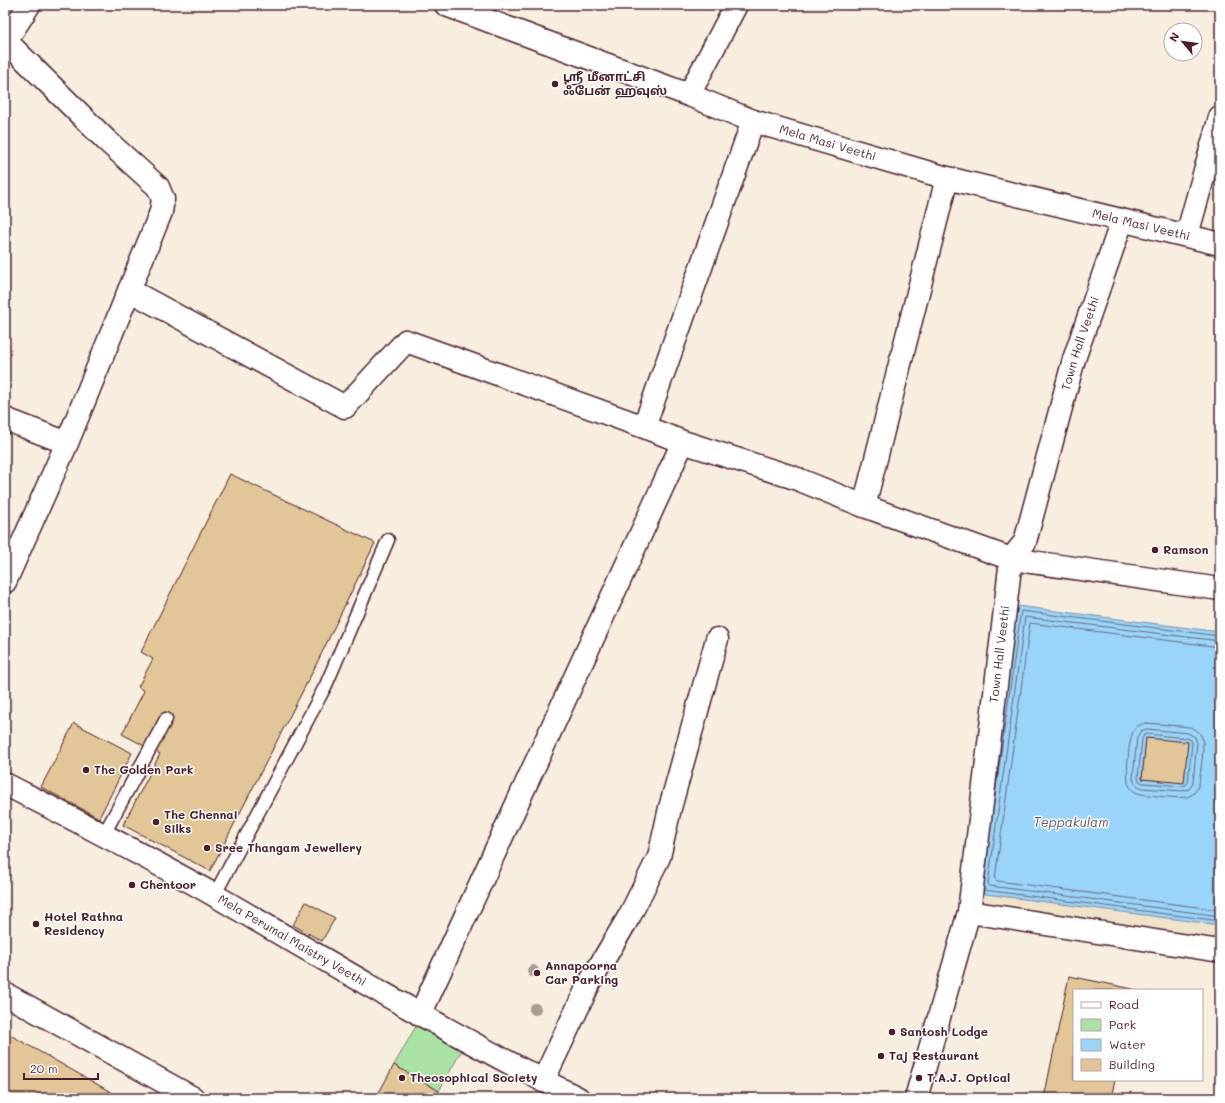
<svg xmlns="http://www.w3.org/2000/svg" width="1225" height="1103" viewBox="0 0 1225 1103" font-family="Mali,'Noto Sans Tamil',sans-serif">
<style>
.built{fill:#f1e2ca}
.green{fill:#aae2a6;stroke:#7a8068}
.water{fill:#99d4f9;stroke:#798ca7;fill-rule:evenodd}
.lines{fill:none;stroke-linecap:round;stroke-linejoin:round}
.shore{stroke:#6a677d;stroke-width:1}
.building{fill:#e3c697;stroke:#4a1f2b}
.service-casing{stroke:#4a1f2b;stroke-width:15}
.minor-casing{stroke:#4a1f2b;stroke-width:25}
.tertiary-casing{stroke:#4a1f2b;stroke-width:25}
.secondary-casing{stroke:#4a1f2b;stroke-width:25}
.primary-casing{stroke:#4a1f2b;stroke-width:25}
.service{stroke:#fff;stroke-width:12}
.minor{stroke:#fff;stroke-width:22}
.tertiary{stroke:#fff;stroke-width:22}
.secondary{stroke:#fff;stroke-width:22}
.primary{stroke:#fff;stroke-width:22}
.tree{fill:#a89d91}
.poi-dot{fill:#4a1f2b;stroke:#fff;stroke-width:1.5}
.labels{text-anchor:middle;stroke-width:3;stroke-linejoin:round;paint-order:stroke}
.poi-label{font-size:12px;font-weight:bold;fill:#4a1f2b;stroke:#fff;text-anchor:start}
.street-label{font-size:12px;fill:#4a1f2b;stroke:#fff}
.water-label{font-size:13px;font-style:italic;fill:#625569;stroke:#fff}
</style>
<rect width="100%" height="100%" fill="#f7eee0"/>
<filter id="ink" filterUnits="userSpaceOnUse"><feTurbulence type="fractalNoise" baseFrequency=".025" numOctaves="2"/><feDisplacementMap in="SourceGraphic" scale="8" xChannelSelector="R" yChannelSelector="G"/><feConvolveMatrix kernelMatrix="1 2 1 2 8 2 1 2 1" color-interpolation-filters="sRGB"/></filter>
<g filter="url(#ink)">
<path class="built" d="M978,893l242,32v14l-244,-32z"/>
<path class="green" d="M419,1021l45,25 -25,45 -45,-26z"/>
<path class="water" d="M1017,606l203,26v293l-242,-32zM1146,738l38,44 -42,-3z"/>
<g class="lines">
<path class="shore" d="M1220,641l-195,-24 -37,267 2,2 230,30
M1220,647l-190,-24 -35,256 2,2 223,29
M1147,723l43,4c6,2 10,5 12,11 3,9 -2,35 -3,46 -2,5 -4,10 -10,12 -8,4 -38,-1 -48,-2 -5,-1 -10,-4 -12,-9 -4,-7 0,-49 5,-55 3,-5 8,-6 13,-7z
M1147,729l41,4 7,4 2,6 -4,39 -4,7 -6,2 -41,-3 -7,-4 -2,-6 4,-41 4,-6z
M1147,734l40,4 4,2 1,3 -4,39 -2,3 -3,1 -40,-3 -4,-2 -1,-3 4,-39 2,-4z
M992,817l29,-206 199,25
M984,890l236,31"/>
</g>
<path class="building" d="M230,474l145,69 -61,126 -104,202 -87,-46 37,-71 -38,-20 22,-43 -6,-4 15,-28 -12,-7z
M74,723l58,30 -33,65 -58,-31z
M1146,738l42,4 -4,41 -42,-4z
M306,902l29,16 -13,23 -29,-16z
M1069,976l64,13v1h-59v90h41l-4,18h-67z
M5,1032l111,63 -2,3h-109z
M394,1065l45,26 -4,7h-59z"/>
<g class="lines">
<g class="service-casing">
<path id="service" d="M103,836l63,-117
M214,896l112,-211 62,-145"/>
</g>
<g class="minor-casing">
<path id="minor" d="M689,95l47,-90
M1187,235l33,-118
M129,290l216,117 61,-66 238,86
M5,419l62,24
M683,442l112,36 69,28 147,53 209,30
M864,506l83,-328
M5,582l62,-139 94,-231 2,-13 -5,-12 -52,-47 -100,-99 23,-36
M969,912l251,39
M420,1015l263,-573 -39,-15 109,-306
M543,1081l46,-97 41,-69 29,-58 11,-49 47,-169"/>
</g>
<g class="tertiary-casing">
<g id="tertiary">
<path id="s1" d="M5,784c70,36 141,72 209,111 120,70 239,141 364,203"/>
<path id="s2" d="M916,1098l53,-186 42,-353 14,-17 49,-183 48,-138"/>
</g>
</g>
<g class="secondary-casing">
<g id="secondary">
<path id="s3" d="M446,5l243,90 64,26 194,57 273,66"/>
</g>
</g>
<g class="primary-casing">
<path id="primary" d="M5,994l188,104"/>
</g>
<use href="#service" class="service"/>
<use href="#minor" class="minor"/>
<use href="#tertiary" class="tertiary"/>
<use href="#secondary" class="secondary"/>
<use href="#primary" class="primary"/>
</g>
<g class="tree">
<circle cx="533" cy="971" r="6"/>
<circle cx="535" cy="1009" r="6"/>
</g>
</g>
<g class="poi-dot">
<circle cx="555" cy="84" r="4"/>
<circle cx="1155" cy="550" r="4"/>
<circle cx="86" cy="770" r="4"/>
<circle cx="156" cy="822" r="4"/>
<circle cx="207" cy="848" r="4"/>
<circle cx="132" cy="885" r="4"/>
<circle cx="36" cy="924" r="4"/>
<circle cx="537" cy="973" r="4"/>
<circle cx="892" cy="1032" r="4"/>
<circle cx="881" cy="1056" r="4"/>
<circle cx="402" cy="1078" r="4"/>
<circle cx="919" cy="1078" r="4"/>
</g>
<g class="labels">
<g class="poi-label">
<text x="563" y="81">ஶ்ரீ மீனாட்சி<tspan x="563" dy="14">ஃபேன் ஹவுஸ்</tspan></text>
<text x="1163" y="554">Ramson</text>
<text x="94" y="774">The Golden Park</text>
<text x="164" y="819">The Chennai<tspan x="164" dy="14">Silks</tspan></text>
<text x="215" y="852">Sree Thangam Jewellery</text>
<text x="140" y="889">Chentoor</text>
<text x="44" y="921">Hotel Rathna<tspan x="44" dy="14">Residency</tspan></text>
<text x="545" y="970">Annapoorna<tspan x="545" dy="14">Car Parking</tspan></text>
<text x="900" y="1036">Santosh Lodge</text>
<text x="889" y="1060">Taj Restaurant</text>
<text x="410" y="1082">Theosophical Society</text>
<text x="927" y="1082">T.A.J. Optical</text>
</g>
<g class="street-label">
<text dy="4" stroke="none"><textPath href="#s3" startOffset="406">Mela Masi Veethi</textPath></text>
<text dy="4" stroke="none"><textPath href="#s3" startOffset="730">Mela Masi Veethi</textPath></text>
<text dy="4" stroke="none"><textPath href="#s2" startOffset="777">Town Hall Veethi</textPath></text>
<text dy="4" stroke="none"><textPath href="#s2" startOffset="453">Town Hall Veethi</textPath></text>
<text dy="4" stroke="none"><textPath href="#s1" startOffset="327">Mela Perumal Maistry Veethi</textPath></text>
</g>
<g class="water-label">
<text x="1071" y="827">Teppakulam</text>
</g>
</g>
<rect width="1225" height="1103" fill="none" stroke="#fff" stroke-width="20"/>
<rect x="10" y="10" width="1205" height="1083" fill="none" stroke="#4a1f2b" stroke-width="1.5" filter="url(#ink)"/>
<rect x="1073" y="989" width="130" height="92" fill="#ffffff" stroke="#b7a5aa"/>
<rect x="1081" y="1002" width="20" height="6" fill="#ffffff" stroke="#b7a5aa"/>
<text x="1109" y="1009" font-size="12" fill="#4a1f2b">Road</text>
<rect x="1081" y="1019" width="20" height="12" fill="#aae2a6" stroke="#b7a5aa"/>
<text x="1109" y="1029" font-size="12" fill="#4a1f2b">Park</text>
<rect x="1081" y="1039" width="20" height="12" fill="#99d4f9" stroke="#b7a5aa"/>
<text x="1109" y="1049" font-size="12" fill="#4a1f2b">Water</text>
<rect x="1081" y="1059" width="20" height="12" fill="#e3c697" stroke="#b7a5aa"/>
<text x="1109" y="1069" font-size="12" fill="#4a1f2b">Building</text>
<g transform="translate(1183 42) rotate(299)"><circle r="19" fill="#ffffff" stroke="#b7a5aa"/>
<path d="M0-3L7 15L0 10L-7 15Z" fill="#4a1f2b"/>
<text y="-6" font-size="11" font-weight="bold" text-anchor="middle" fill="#4a1f2b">N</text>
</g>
<path d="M24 1073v6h74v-6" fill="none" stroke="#4a1f2b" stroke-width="2"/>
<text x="30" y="1073" font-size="12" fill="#4a1f2b" stroke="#ffffff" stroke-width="3" paint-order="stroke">20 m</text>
</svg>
